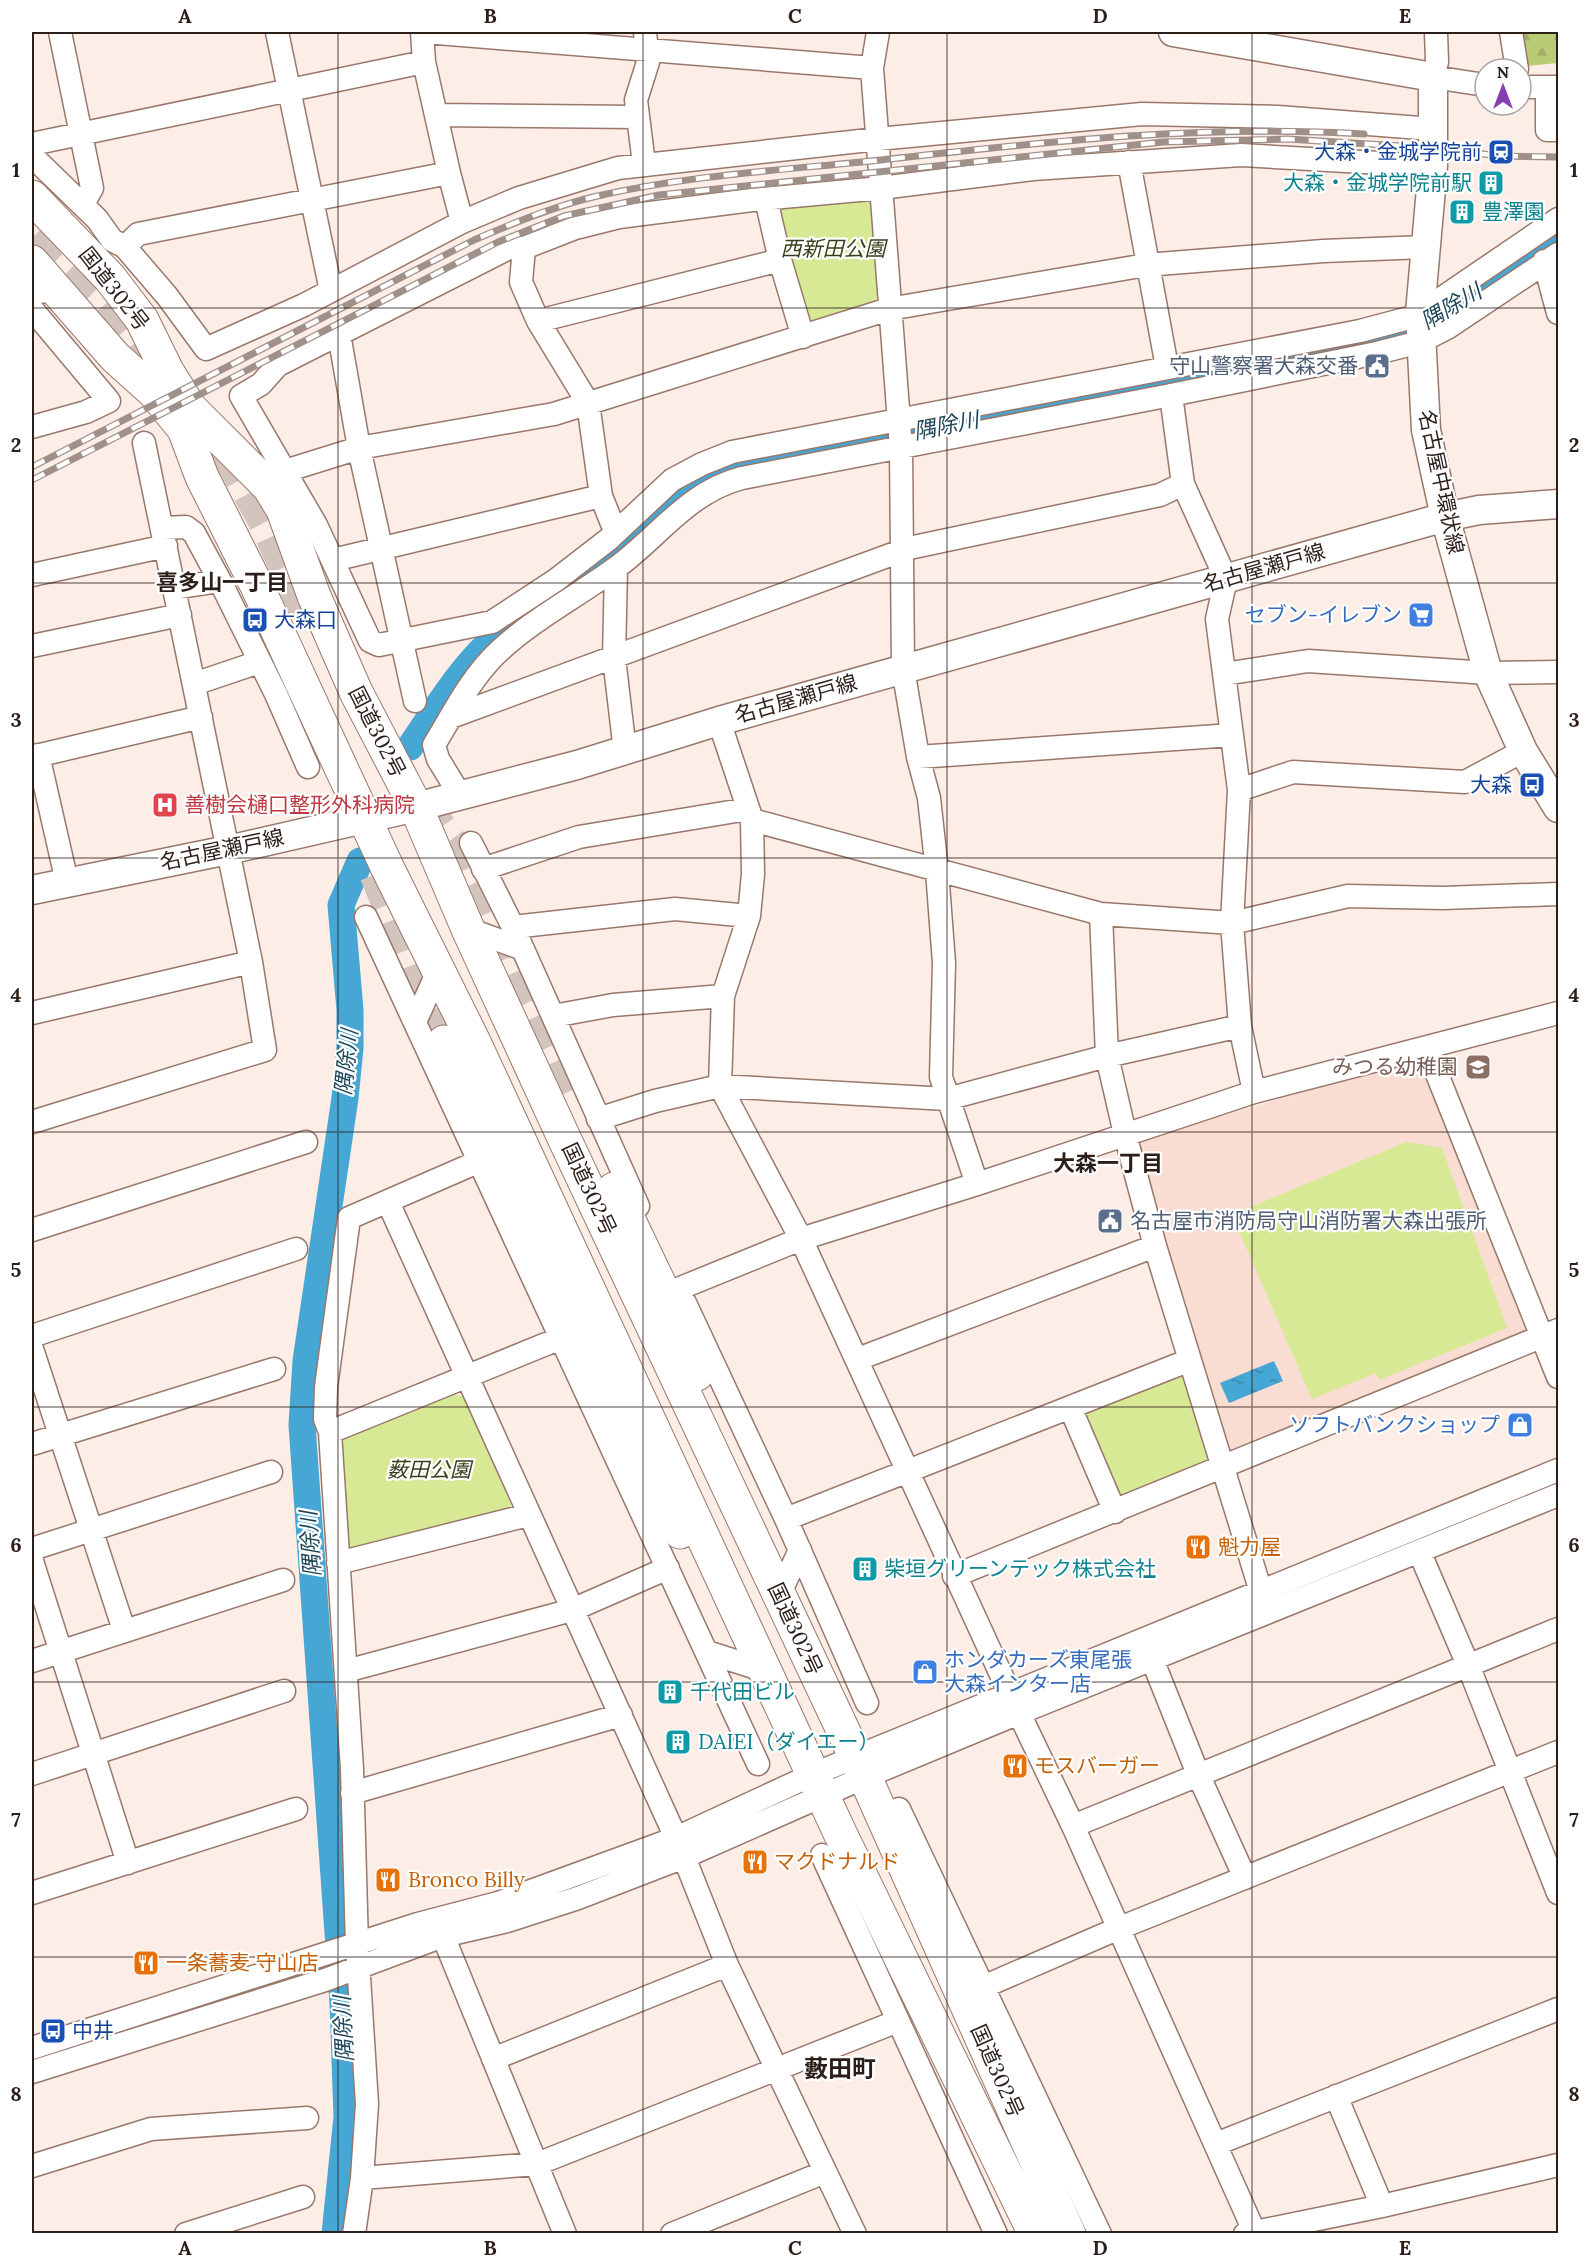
<svg xmlns="http://www.w3.org/2000/svg" width="1590" height="2265" viewBox="0 0 1590 2265" font-family="Lora,'Noto Sans JP',serif">
<style>
.built{fill:#f9ddd2}
.forest{fill:url(#forest-firs)}
.green{fill:#d8e995}
.water{fill:url(#water-ripples)}
.lines{fill:none;stroke-linecap:round;stroke-linejoin:round}
.river{stroke:#46a6d4;stroke-width:27}
.highway-tunnel{stroke:#d3c4be;stroke-width:33;stroke-dasharray:33 16;stroke-linecap:butt}
.minor-casing{stroke:#99776a;stroke-width:25}
.major-casing{stroke:#99776a;stroke-width:31}
.highway-casing{stroke:#99776a;stroke-width:35}
.minor{stroke:#fff;stroke-width:22}
.major{stroke:#fff;stroke-width:28}
.highway{stroke:#fff;stroke-width:33}
.rail-casing{stroke:#9f908a;stroke-width:7}
.rail{stroke:#fff;stroke-width:4.5;stroke-dasharray:14;stroke-linecap:butt}
.grid{fill:none;stroke:#2c1e19;stroke-width:1.5;stroke-opacity:0.55}
.labels{text-anchor:middle;stroke-width:4.5;stroke-linejoin:round;paint-order:stroke}
.transit-label{font-size:21px;fill:#164399;stroke:#fff;text-anchor:end}
.culture-label{font-size:21px;fill:#0d838f;stroke:#fff;text-anchor:start}
.park-label{font-size:21px;font-style:italic;fill:#383e1a;stroke:#fff}
.street-label{font-size:21px;fill:#2c1e19;stroke:#fff}
.service-label{font-size:21px;fill:#4e5e75;stroke:#fff;text-anchor:end}
.shop-label{font-size:21px;fill:#366cbe;stroke:#fff;text-anchor:end}
.health-label{font-size:21px;fill:#be3a42;stroke:#fff;text-anchor:start}
.education-label{font-size:21px;fill:#785e54;stroke:#fff;text-anchor:end}
.food-label{font-size:21px;fill:#c56008;stroke:#fff;text-anchor:start}
.water-label{font-size:22px;font-style:italic;fill:#1e475a;stroke:#fff}
.neighbourhood-label{font-size:22px;font-weight:bold;fill:#2c1e19;stroke:#fff}
.quarter-label{font-size:24px;font-weight:bold;fill:#2c1e19;stroke:#fff}
.neatline{fill:none;stroke:#2c1e19;stroke-width:2}
.grid-label{font-size:20px;text-anchor:middle;font-weight:bold;fill:#2c1e19}
</style>
<defs>
<pattern id="forest-firs" width="22" height="20" patternUnits="userSpaceOnUse" patternTransform="scale(1.5)"><rect width="22" height="20" fill="#bacb76"/><path d="M5 1l3.5 6h-7zM16 11l3.5 6h-7z" fill="#a0ae66"/></pattern>
<pattern id="water-ripples" width="26" height="14" patternUnits="userSpaceOnUse" patternTransform="scale(1.5)"><rect width="26" height="14" fill="#46a6d4"/><path d="M2 4q2-2 4 0t4 0M15 11q2-2 4 0t4 0" fill="none" stroke="#3b87ab"/></pattern>
</defs>
<rect width="100%" height="100%" fill="#fdede7"/>
<path class="built" d="M1413,1059l7,2 108,268 -1,6 -295,118 -6,-2 -88,-299 5,-12z"/>
<path class="forest" d="M1516,32h42v31l-31,3z"/>
<path class="green" d="M869,197l6,4 6,99 -75,23 -29,-113 4,-5z
M1406,1142l36,6 65,180 -128,52 -3,-7 -64,26 -80,-184z
M1180,1373l8,4 22,78 -3,9 -87,34 -39,-87z
M455,1394l9,3 47,108 -2,7 -158,40 -5,-4 -5,-108z"/>
<path class="water" d="M1274,1361l9,20 -54,22 -9,-20z"/>
<g class="lines">
<path class="river" d="M410,747c22,-32 42,-65 68,-93 29,-31 66,-49 99,-74 54,-40 97,-95 163,-115l375,-74 253,-45 61,-23 129,-86
M335,2234l12,-117 -4,-114 -41,-578 4,-64 39,-263 5,-50v-38l-9,-105 19,-44"/>
<path class="highway-tunnel" d="M32,238l62,62 76,94
M226,450l39,72 41,89
M421,801l36,50 113,247
M376,874l68,168"/>
<g class="minor-casing">
<path id="minor" d="M60,32l32,156 -9,16
M277,32l54,259
M425,32l447,36
M878,32l-6,36 29,380 2,221 15,88 11,41 8,73 7,92 -3,114 36,107
M1436,32l1,30 -4,15 52,8
M1511,32l6,37
M1521,87h37
M1547,87v43h11
M436,115l201,2
M32,144l392,-82
M32,156l65,63 15,21 13,7 42,49 39,53 98,-44 158,-83 57,-24 99,-30 260,-29 264,-25 136,3 155,12
M1129,162l38,205
M644,164l-8,-64 12,-38 -3,-30
M1433,166l-192,-11 -208,14 -152,19 -129,12 -133,17 -44,11 -51,20h-15l-231,117 -17,19 -20,12 75,129 54,116 9,4 113,-23 64,-42 53,-41 63,-59 30,-16 30,-12 628,-121 49,-13 11,-5 138,-94
M449,173l13,49
M766,199l14,61 23,77
M125,247l13,-13 311,-61 -25,-111 -2,-30
M524,248l-3,34 17,39 50,82 13,93 14,35
M1544,261l14,52
M32,291l27,1
M32,309l77,92 -23,11 -54,15
M538,321l242,-61
M339,334l20,114 56,253
M1171,395l12,89 43,95 -9,40 22,171 -7,133 8,103 14,66
M285,471l74,-23 195,-34 335,-105 257,-44 177,-14 102,-4
M163,528l23,-1 8,6 26,48
M333,560l268,-64
M616,568l-2,90 11,93
M32,575l134,-29
M174,588l46,-7 56,113 32,73
M32,646l148,-31
M1224,674l84,-13 180,12 70,-1
M194,684l65,-22
M451,717l458,-169 251,-53 23,-11
M719,721l33,99 1,54 -4,42 -26,80 -3,90 81,153 209,455
M38,755l29,127
M32,757l169,-40
M918,757l314,-22
M1239,790l54,-18 172,10 58,-31
M460,795l-22,-36 -4,-14c19,-31 35,-64 61,-90 32,-32 81,-58 118,-85 44,-31 74,-78 129,-92l429,-83 206,-42 43,-11 27,-14 111,-74
M752,820l349,94 131,9 116,-27 95,2 115,-4
M471,843l42,84 125,279
M483,869l96,-32 169,-28
M1101,914l6,142 18,78 30,112 110,359
M366,917l392,847
M513,927l162,-18 74,7
M468,929l55,20
M32,1013l219,-51
M553,1016l60,-11 110,-9
M415,1022l24,-53
M1427,1049l131,328
M598,1119l57,-18 65,-15 227,13 160,-43 133,-30
M32,1122l233,-72 -14,-88 -107,-519
M388,1202l288,636
M32,1230l274,-88
M678,1289l123,-50 176,-55 277,-92 304,-79
M685,1303l101,216 81,184
M32,1336l264,-87
M32,1349l92,281
M858,1359l297,-113
M1070,1407l45,105
M330,1432l-5,-13 1,-32 23,-169 131,-57
M32,1444l242,-75
M786,1519l404,-159
M32,1549l239,-77
M1419,1551l49,114 90,228
M32,1561l96,302
M338,1563l190,-48
M954,1576l604,-246
M779,1595l21,-45
M707,1652l56,18
M1152,1659l46,115 47,104
M32,1661l251,-81
M346,1671l226,-61 96,-42
M1019,1713l54,113 181,405
M32,1774l252,-83
M352,1793l269,-78
M899,1809l201,425
M1073,1826l485,-197
M822,1855l174,379
M684,1857l43,108 128,269
M32,1893l264,-84
M443,1936l122,298
M983,1987l134,-58 441,-177
M32,2048l386,-124 80,-21 178,-65 138,-64 744,-304
M493,2059l234,-94
M32,2072l293,-92 118,-44 64,-15 71,-23 106,-41 181,-80 154,-64 539,-218
M1336,2096l46,110
M1216,2144l342,-135
M32,2166l119,-37 156,-11
M362,2178l175,-14 361,-143
M186,2234l117,-37
M354,2234l8,-56 5,-74 -10,-159 -5,-176 -22,-337 231,-94
M672,2234l153,-62
M1245,2234l137,-28 176,-41"/>
</g>
<g class="major-casing">
<path id="major" d="M1173,32l260,45v89l-13,147 6,117 19,87 43,156 35,78 35,57
M32,890l196,-40 188,-43 161,-42 142,-44 726,-204 34,-7 79,-6"/>
</g>
<g class="highway-casing">
<path id="highway" d="M32,197l78,81 32,42 25,51 23,37 79,79 14,23 31,86 42,96 60,115 52,122 97,211 300,637 204,457
M32,262l83,95 39,35 30,37 18,48 54,107 131,283 87,175 366,791 195,401
M444,1042l201,428 35,62
M614,1189l55,115 28,70"/>
</g>
<use href="#minor" class="minor"/>
<use href="#major" class="major"/>
<use href="#highway" class="highway"/>
<g class="rail-casing">
<path id="rail" d="M32,467l442,-227c39,-17 78,-33 119,-43 94,-22 192,-27 288,-37 163,-18 319,-36 483,-26
M32,480l466,-238 66,-26 95,-21 504,-53 125,-3 145,9 67,8 58,1"/>
</g>
<use href="#rail" class="rail"/>
</g>
<path class="grid" d="M338,32v2202M643,32v2202M947,32v2202M1252,32v2202M32,308h1526M32,583h1526M32,858h1526M32,1132h1526M32,1407h1526M32,1682h1526M32,1957h1526"/>
<defs>
<g id="station-square" transform="scale(1.35)"><rect x="-9" y="-9" width="18" height="18" rx="4" fill="#1a4fb4" stroke="#fff"/><path d="M-3-6H3Q5-6 5-4V2Q5 4 3 4L4.5 6H3L1.5 4h-3L-3 6H-4.5L-3 4Q-5 4-5 2V-4Q-5-6-3-6ZM-3.5-4v3h7v-3ZM-3.5 1v1.5H-2V1ZM2 1v1.5H3.5V1Z" fill="#fff"/></g>
<g id="building-square" transform="scale(1.35)"><rect x="-9" y="-9" width="18" height="18" rx="4" fill="#0f9aa8" stroke="#fff"/><path d="M-4-6H4V6H1V3H-1V6H-4ZM-2.5-4.3h1.7v1.8h-1.7ZM.8-4.3h1.7v1.8H.8ZM-2.5-1h1.7V.8h-1.7ZM.8-1h1.7V.8H.8Z" fill="#fff"/></g>
<g id="civic-square" transform="scale(1.35)"><rect x="-9" y="-9" width="18" height="18" rx="4" fill="#5c6f8a" stroke="#fff"/><path d="M-.6-6.5H3V-4.5H.6V-3L4-1V1h2V6H-6V1h2V-1L-.6-3ZM-1.2 2.5V6h2.4V2.5Z" fill="#fff"/></g>
<g id="supermarket-square" transform="scale(1.35)"><rect x="-9" y="-9" width="18" height="18" rx="4" fill="#3f7fe0" stroke="#fff"/><path d="M-6-5.5h2.5l.6 2H6L4.5 2H-2.5L-4.4-4H-6ZM-1.5 3.2a1.3 1.3 0 1 0 .1 0ZM3 3.2a1.3 1.3 0 1 0 .1 0Z" fill="#fff"/></g>
<g id="bus-square" transform="scale(1.35)"><rect x="-9" y="-9" width="18" height="18" rx="4" fill="#1a4fb4" stroke="#fff"/><path d="M-5-6H5V4H4V6H2V4H-2V6H-4V4H-5ZM-3.5-4V0h7V-4ZM-3.5 1.2v1.5H-2V1.2ZM2 1.2v1.5H3.5V1.2Z" fill="#fff"/></g>
<g id="hospital-square" transform="scale(1.35)"><rect x="-9" y="-9" width="18" height="18" rx="4" fill="#e0444e" stroke="#fff"/><path d="M-5-5h3v3.5h4V-5h3V5h-3V1.5h-4V5h-3Z" fill="#fff"/></g>
<g id="school-square" transform="scale(1.35)"><rect x="-9" y="-9" width="18" height="18" rx="4" fill="#8d6e63" stroke="#fff"/><path d="M0-5L7-2L0 1L-7-2ZM-4 1L0 2.5L4 1V4Q0 6-4 4Z" fill="#fff"/></g>
<g id="shop-square" transform="scale(1.35)"><rect x="-9" y="-9" width="18" height="18" rx="4" fill="#3f7fe0" stroke="#fff"/><path d="M-5-2.5h2.3a2.7 3.5 0 0 1 5.4 0H5L5.5 6h-11ZM-1.5-2.5h3a1.5 2.3 0 0 0-3 0Z" fill="#fff"/></g>
<g id="restaurant-square" transform="scale(1.35)"><rect x="-9" y="-9" width="18" height="18" rx="4" fill="#e8710a" stroke="#fff"/><path d="M-5-6h1v4h1v-4h1v4h1v-4h1v5L-1.5 .5V6h-2V.5L-5-1ZM5-6V6H3V1.5H1.5Q1.5-4 5-6Z" fill="#fff"/></g>
</defs>
<g fill-rule="evenodd">
<use href="#station-square" x="1501" y="152"/>
<use href="#building-square" x="1491" y="183"/>
<use href="#building-square" x="1462" y="212"/>
<use href="#civic-square" x="1377" y="366"/>
<use href="#supermarket-square" x="1421" y="615"/>
<use href="#bus-square" x="255" y="620"/>
<use href="#bus-square" x="1532" y="785"/>
<use href="#hospital-square" x="165" y="805"/>
<use href="#school-square" x="1478" y="1067"/>
<use href="#civic-square" x="1110" y="1221"/>
<use href="#shop-square" x="1520" y="1425"/>
<use href="#restaurant-square" x="1198" y="1547"/>
<use href="#building-square" x="865" y="1569"/>
<use href="#shop-square" x="925" y="1672"/>
<use href="#building-square" x="670" y="1692"/>
<use href="#building-square" x="678" y="1742"/>
<use href="#restaurant-square" x="1015" y="1766"/>
<use href="#restaurant-square" x="755" y="1862"/>
<use href="#restaurant-square" x="388" y="1880"/>
<use href="#restaurant-square" x="146" y="1963"/>
<use href="#bus-square" x="53" y="2031"/>
</g>
<g class="labels">
<g class="transit-label">
<text x="1482" y="159">大森・金城学院前</text>
<text x="274" y="627" text-anchor="start">大森口</text>
<text x="1512" y="792">大森</text>
<text x="72" y="2038" text-anchor="start">中井</text>
</g>
<g class="culture-label">
<text x="1472" y="190" text-anchor="end">大森・金城学院前駅</text>
<text x="1482" y="219">豊澤園</text>
<text x="884" y="1576">柴垣グリーンテック株式会社</text>
<text x="690" y="1699">千代田ビル</text>
<text x="698" y="1749">DAIEI（ダイエー）</text>
</g>
<g class="park-label">
<text x="833" y="256">西新田公園</text>
<text x="429" y="1477">薮田公園</text>
</g>
<g class="street-label">
<text transform="translate(114 289) rotate(52)" y="7">国道302号</text>
<text transform="translate(1441 482) rotate(78)" y="7">名古屋中環状線</text>
<text transform="translate(1264 568) rotate(-16)" y="7">名古屋瀬戸線</text>
<text transform="translate(796 699) rotate(-16)" y="7">名古屋瀬戸線</text>
<text transform="translate(377 732) rotate(63)" y="7">国道302号</text>
<text transform="translate(222 850) rotate(-12)" y="7">名古屋瀬戸線</text>
<text transform="translate(589 1189) rotate(65)" y="7">国道302号</text>
<text transform="translate(795 1629) rotate(65)" y="7">国道302号</text>
<text transform="translate(997 2071) rotate(66)" y="7">国道302号</text>
</g>
<g class="service-label">
<text x="1358" y="373">守山警察署大森交番</text>
<text x="1130" y="1228" text-anchor="start">名古屋市消防局守山消防署大森出張所</text>
</g>
<g class="shop-label">
<text x="1402" y="622">セブン-イレブン</text>
<text x="1500" y="1432">ソフトバンクショップ</text>
<text x="944" y="1667" text-anchor="start">ホンダカーズ東尾張<tspan x="944" dy="24">大森インター店</tspan></text>
</g>
<g class="health-label">
<text x="184" y="812">善樹会樋口整形外科病院</text>
</g>
<g class="education-label">
<text x="1458" y="1074">みつる幼稚園</text>
</g>
<g class="food-label">
<text x="1218" y="1554">魁力屋</text>
<text x="1034" y="1773">モスバーガー</text>
<text x="774" y="1869">マクドナルド</text>
<text x="408" y="1887">Bronco Billy</text>
<text x="166" y="1970">一条蕎麦 守山店</text>
</g>
<g class="water-label">
<text transform="translate(1451 306) rotate(-31)" y="8">隅除川</text>
<text transform="translate(946 425) rotate(-11)" y="8">隅除川</text>
<text transform="translate(346 1062) rotate(-84)" y="8">隅除川</text>
<text transform="translate(310 1544) rotate(-94)" y="8">隅除川</text>
<text transform="translate(343 2029) rotate(-93)" y="8">隅除川</text>
</g>
<g class="neighbourhood-label">
<text x="222" y="590">喜多山一丁目</text>
<text x="1108" y="1171">大森一丁目</text>
</g>
<g class="quarter-label">
<text x="840" y="2077">藪田町</text>
</g>
</g>
<rect width="1590" height="2265" fill="none" stroke="#ffffff" stroke-width="66"/>
<g transform="translate(1503 87)"><circle r="28" fill="#ffffff" stroke="#aba5a3" stroke-width="1.5"/>
<path d="M0-4.5L10 22L0 15L-10 22Z" fill="#843eb1"/>
<text y="-9" font-size="16" font-weight="bold" text-anchor="middle" fill="#2c1e19">N</text>
</g>
<rect x="33" y="33" width="1524" height="2199" class="neatline"/>
<g class="grid-label">
<text x="185" y="23">A</text>
<text x="490" y="23">B</text>
<text x="795" y="23">C</text>
<text x="1100" y="23">D</text>
<text x="1405" y="23">E</text>
<text x="16" y="177">1</text>
<text x="1574" y="177">1</text>
<text x="16" y="452">2</text>
<text x="1574" y="452">2</text>
<text x="16" y="727">3</text>
<text x="1574" y="727">3</text>
<text x="16" y="1002">4</text>
<text x="1574" y="1002">4</text>
<text x="16" y="1277">5</text>
<text x="1574" y="1277">5</text>
<text x="16" y="1552">6</text>
<text x="1574" y="1552">6</text>
<text x="16" y="1827">7</text>
<text x="1574" y="1827">7</text>
<text x="16" y="2101">8</text>
<text x="1574" y="2101">8</text>
<text x="185" y="2255">A</text>
<text x="490" y="2255">B</text>
<text x="795" y="2255">C</text>
<text x="1100" y="2255">D</text>
<text x="1405" y="2255">E</text>
</g>
</svg>
